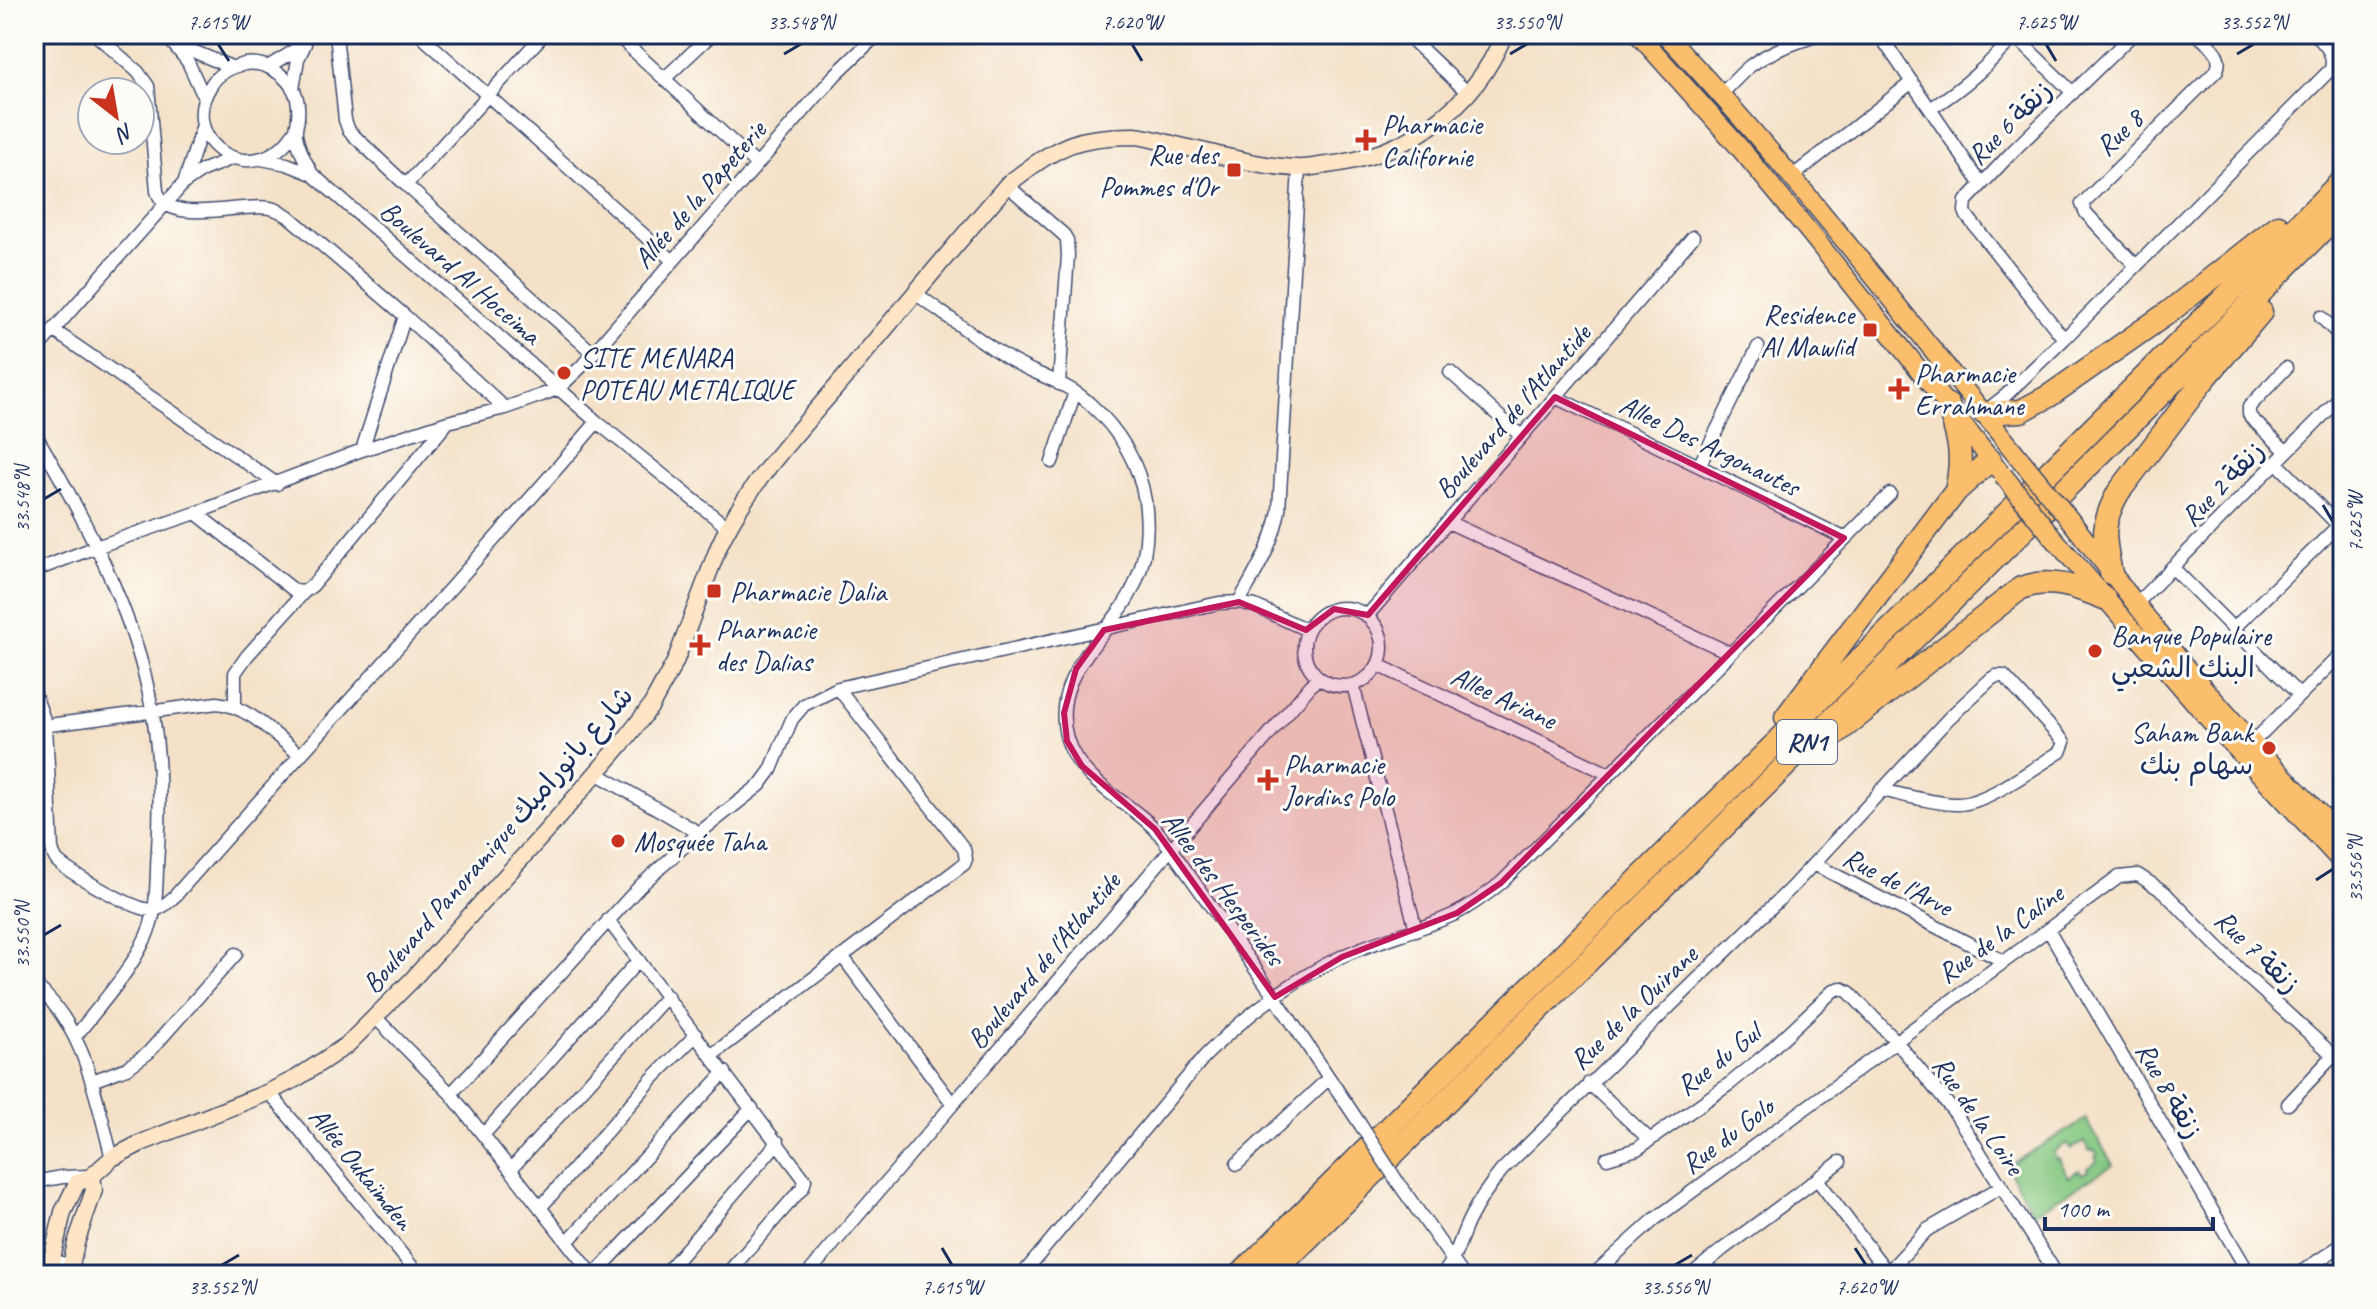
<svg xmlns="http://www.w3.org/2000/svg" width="2377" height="1309" viewBox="0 0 2377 1309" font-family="Caveat,'Playpen Sans Arabic',sans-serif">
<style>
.green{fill:#85c780;stroke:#507b6f;stroke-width:2;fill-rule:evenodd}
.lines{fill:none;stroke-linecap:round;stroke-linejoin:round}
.street-casing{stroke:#3c4a6e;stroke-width:15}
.secondary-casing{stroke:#3c4a6e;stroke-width:19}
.primary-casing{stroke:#3c4a6e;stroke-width:21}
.highway-casing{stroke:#3c4a6e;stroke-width:25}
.street{stroke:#fff;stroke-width:12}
.secondary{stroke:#fde5c5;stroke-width:16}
.primary{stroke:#fabe6d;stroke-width:18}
.highway{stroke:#fabe6d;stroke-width:22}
.street-bridge-casing{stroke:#3c4a6e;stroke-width:15;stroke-linecap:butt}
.primary-bridge-casing{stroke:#3c4a6e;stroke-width:21;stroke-linecap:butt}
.street-bridge{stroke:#fff;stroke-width:12}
.primary-bridge{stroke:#fabe6d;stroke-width:18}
.marked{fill:#c2185b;fill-opacity:0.2;stroke:#c2185b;stroke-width:6;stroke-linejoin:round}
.ticks{fill:none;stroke:#1b2f5e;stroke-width:3}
.poi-dot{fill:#c8321e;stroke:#fdfcf7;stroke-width:3}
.labels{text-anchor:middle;stroke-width:6;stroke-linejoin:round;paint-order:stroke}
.shield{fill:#fdfcf7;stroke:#5f6c8c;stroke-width:2}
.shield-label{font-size:26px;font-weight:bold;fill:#1b2f5e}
.street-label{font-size:28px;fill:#1b2f5e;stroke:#fdfcf7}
.poi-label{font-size:28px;fill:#1b2f5e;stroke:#fdfcf7;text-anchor:start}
.neatline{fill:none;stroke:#1b2f5e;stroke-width:3}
.ticks-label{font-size:20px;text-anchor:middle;fill:#1b2f5e}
</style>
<rect width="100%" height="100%" fill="#fdfcf7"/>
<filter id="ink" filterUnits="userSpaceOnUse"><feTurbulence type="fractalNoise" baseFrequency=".0125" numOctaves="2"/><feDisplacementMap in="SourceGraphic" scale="16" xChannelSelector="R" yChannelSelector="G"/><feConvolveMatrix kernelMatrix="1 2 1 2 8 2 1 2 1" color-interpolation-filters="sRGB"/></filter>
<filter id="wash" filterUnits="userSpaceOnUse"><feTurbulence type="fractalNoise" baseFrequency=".006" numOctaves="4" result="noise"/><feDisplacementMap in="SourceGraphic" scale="32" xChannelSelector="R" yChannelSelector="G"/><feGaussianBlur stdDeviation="1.8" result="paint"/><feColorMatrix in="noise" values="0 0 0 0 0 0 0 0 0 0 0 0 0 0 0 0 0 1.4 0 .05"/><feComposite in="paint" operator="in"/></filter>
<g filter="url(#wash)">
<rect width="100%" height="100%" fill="#f4e1c7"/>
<path class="green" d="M2086,1119l27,46 -79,48 -28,-46zM2084,1142l6,9 4,-1 4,5 -3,2 2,5 -10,6 1,3 -6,3 -3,-4 -11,7 -9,-19 -3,1 -3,-7 14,-9 4,6z"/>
</g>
<g filter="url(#ink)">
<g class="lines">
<g class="street-casing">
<path id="street" d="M95,34l43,38 10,14 9,105c11,37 84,11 113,17 7,1 13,5 18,8l117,100 100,92
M165,34l23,28 16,35
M336,34l9,86 4,11 57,54 187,168
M419,34l253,226
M616,34l140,130
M1406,34l63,60
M1879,34l102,150
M2013,34l60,59
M176,44l55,23
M268,67l23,-14 21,-19
M665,78l47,-44
M293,89l5,-30 7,-15
M1721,94c10,-9 19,-20 29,-28 21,-16 47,-24 72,-32
M1930,109c35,-22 57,-43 85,-73
M295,131c-40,63 -119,12 -85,-44 7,-13 20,-20 35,-23 18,-3 37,8 47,23 5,8 7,20 6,30 0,6 -3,11 -2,18 2,14 10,27 16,39
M261,159l26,5 25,10 285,248 130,105
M1793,176l119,-94
M184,183l19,-58
M406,185l138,-151
M1007,185l57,50 3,5 1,15 -9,129
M2135,265l-49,-52 -4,-9 135,-134c7,-16 -10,-26 -20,-36
M915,293c31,22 62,46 94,66 26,16 58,23 80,44 29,26 50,59 56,98 4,29 2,56 -10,83 -23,53 -87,88 -68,155 13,43 60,61 88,90 6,6 10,13 15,19l105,149 85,127
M2321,317l22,22
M53,330l224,154
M2064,339l-97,-123 -2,-5 1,-10 48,-51 119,-116
M34,352l150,-169 19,-13 30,-12
M2286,368l-37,39v7l2,4 35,33
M1450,372l71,64
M1555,397l144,69 145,72
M1986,411l19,-15 59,-57 267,-270c4,-16 -6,-24 -16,-35
M34,432c49,83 102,182 118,278 8,45 9,93 6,139 -2,25 0,54 -8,78 -15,41 -49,76 -75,110
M362,450l43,-134
M1052,462l23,-70
M2276,462l67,68
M1699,466l59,-119
M196,513l99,78 9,1
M1448,522l282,131
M2172,567l127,128
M34,571l62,-24 100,-34 166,-63 86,-28 57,-14 37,-13 17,-7 23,-22 253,-291 43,-41
M1239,602c17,-31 34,-57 40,-92l20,-341
M2135,605l208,-210
M1304 647a39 39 0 1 1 78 0a39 39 0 1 1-78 0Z
M1367,616l326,-379
M2233,629l110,-108
M1378,665l231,109
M1353,685l63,245
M34,692l12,33 6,124c1,5 2,8 5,12 13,12 80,51 97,49 8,-1 15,-9 21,-14 139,-159 284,-313 422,-474
M235,707v-34l12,-17 57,-64 9,-7 135,-163
M34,727l183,-24c32,3 57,32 82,51
M2252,743l91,-91
M596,773l103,60
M1814,864l189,97
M608,920l197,260 -2,7 -77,88
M2048,929l202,346
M842,956l110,147
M34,984c51,42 62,114 78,174
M375,1017l76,77 142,181
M712,1055l252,-191 2,-5 -2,-10 -126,-161
M92,1081l35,-13 21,-15 88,-99
M1589,1083l61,57
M269,1092l150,183
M451,1094l189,-208 59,-53 61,-48 11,-15 21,-51 12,-14 34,-17 381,-85 20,-1 16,4 52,24
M2288,1104l45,-48
M484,1134l155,-174
M1607,1158l30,-9 95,-67 34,-28 68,-64 7,-2 8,4 46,48 60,73 102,162
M1237,1164l92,-86
M511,1169l156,-173
M1817,1179l70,93
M1397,1181l66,94
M34,1182l28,-5 27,-1
M540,1208l113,-130 43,-43
M567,1242l158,-170
M51,1261l20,4 10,10
M594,1275l158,-167
M664,1275l114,-133
M807,1275l511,-598
M1022,1275l183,-219c40,-40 88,-77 140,-101 35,-16 74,-24 110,-41 16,-8 31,-19 46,-31l389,-389
M1442,1275c15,-16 18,-38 28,-57 9,-18 20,-33 32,-48l288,-281 159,-171 42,-39 5,-3h8l60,66 -4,10c-25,15 -76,54 -105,52 -24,-1 -51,-9 -74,-14
M1593,1275l62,-56 464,-342 19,-2 26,17 82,84 97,88
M1691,1275l32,-26 117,-87
M1885,1275l42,-45 74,-43
M2297,1275l46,-31"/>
</g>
<g class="secondary-casing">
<path id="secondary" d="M48,1275l15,-63 14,-29 15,-7 20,-18 29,-15 128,-51 28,-14 50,-33 63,-63 138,-153 76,-88 27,-35 24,-44 44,-116c28,-61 76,-111 119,-161 56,-67 112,-134 169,-200 24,-19 53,-42 85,-46 13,-2 29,-3 43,-3 13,1 28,6 41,9 40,9 80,21 120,23 10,1 21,-2 31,-3 78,-9 148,-57 177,-131
M69,1275l7,-32 18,-53 -2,-14"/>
</g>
<g class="primary-casing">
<path id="primary" d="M1638,34l101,113 72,87 187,235
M1665,34c127,135 240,282 356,426
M2070,520l116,148 76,86 81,84
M2051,535l157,183 135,145"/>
</g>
<g class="highway-casing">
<path id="highway" d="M1984,413l37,-2 28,-15 120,-84 109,-86
M1956,491l34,-31
M2111,573c-7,-35 -11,-47 7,-80l84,-111 59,-70
M1786,717l170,-226c8,-36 3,-51 -8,-86
M1820,746l201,-158c30,-11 55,-1 83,10
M1240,1275c369,-364 734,-731 1103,-1095
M1271,1275l895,-886 177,-180"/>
</g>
<use href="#street" class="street"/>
<use href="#secondary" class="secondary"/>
<use href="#primary" class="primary"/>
<use href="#highway" class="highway"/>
<g class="street-bridge-casing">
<path id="street-bridge" d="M1360,1124l37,57"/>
</g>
<g class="primary-bridge-casing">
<path id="primary-bridge" d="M2021,460l49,60
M2003,475l48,60"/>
</g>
<use href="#street-bridge" class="street-bridge"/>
<use href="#primary-bridge" class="primary-bridge"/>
</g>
</g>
<path class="marked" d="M1555,397l289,141 -343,345 -44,30 -115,44 -67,40 -120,-168 -73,-63 -15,-25 -3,-28 12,-44 28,-39 135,-28 67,28 28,-21 34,6z"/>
<path class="ticks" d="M218,44l11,17M1132,44l10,17M2046,44l10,17M784,54l17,-10M1510,54l17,-10M2237,54l17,-10M44,499l17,-10M2323,505l10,17M2316,880l17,-11M44,935l17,-10M942,1248l10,17M1855,1248l11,17M222,1265l17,-10M1675,1265l17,-10"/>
<g class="poi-dot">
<path d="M1362 128h8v8h8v8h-8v8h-8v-8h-8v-8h8z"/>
<rect x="1226" y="162" width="16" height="16" rx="4"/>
<rect x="1862" y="322" width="16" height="16" rx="4"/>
<circle cx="564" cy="373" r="8"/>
<path d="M1895 377h8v8h8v8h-8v8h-8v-8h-8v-8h8z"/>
<rect x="706" y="583" width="16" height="16" rx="4"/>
<path d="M696 633h8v8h8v8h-8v8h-8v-8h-8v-8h8z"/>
<circle cx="2095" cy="651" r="8"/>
<circle cx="2269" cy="748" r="8"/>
<path d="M1264 768h8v8h8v8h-8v8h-8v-8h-8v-8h8z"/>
<circle cx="618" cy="841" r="8"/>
</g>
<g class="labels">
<rect class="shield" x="1777" y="720" width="60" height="44" rx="6"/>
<g class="shield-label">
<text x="1807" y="751">RN1</text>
</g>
<g class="street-label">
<text transform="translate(2009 122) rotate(-45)" y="10">Rue 6 زنقة</text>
<text transform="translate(2119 132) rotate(-44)" y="10">Rue 8</text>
<text transform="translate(699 194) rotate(-49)" y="10">Allée de la Papeterie</text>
<text transform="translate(461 272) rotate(41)" y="10">Boulevard Al Hoceima</text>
<text transform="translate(1512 411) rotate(-49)" y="10">Boulevard de l'Atlantide</text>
<text transform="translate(1710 445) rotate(26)" y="10">Allee Des Argonautes</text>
<text transform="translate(2222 483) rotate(-46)" y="10">Rue 2 زنقة</text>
<text transform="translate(1504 697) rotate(25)" y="10">Allee Ariane</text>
<text transform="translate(497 839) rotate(-49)" y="10">Boulevard Panoramique شارع بانوراميك</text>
<text transform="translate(1898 881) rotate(27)" y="10">Rue de l'Arve</text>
<text transform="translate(1224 888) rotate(53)" y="10">Allee des Hesperides</text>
<text transform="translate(2000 933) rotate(-36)" y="10">Rue de la Caline</text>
<text transform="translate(2258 951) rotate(44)" y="10">Rue 7 زنقة</text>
<text transform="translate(1043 960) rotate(-50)" y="10">Boulevard de l'Atlantide</text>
<text transform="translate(1633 1007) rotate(-44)" y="10">Rue de la Ouirane</text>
<text transform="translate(1718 1059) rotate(-38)" y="10">Rue du Gul</text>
<text transform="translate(2170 1090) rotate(60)" y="10">Rue 8 زنقة</text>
<text transform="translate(1979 1115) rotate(55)" y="10">Rue de la Loire</text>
<text transform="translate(1727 1135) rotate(-37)" y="10">Rue du Golo</text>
<text transform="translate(362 1168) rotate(51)" y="10">Allée Oukaïmden</text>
</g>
<g class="poi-label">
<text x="1382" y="134">Pharmacie<tspan x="1382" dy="32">Californie</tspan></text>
<text x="1218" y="164" text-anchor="end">Rue des<tspan x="1218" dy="32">Pommes d'Or</tspan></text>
<text x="1854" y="324" text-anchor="end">Residence<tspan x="1854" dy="32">Al Mawlid</tspan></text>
<text x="580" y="367">SITE MENARA<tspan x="580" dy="32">POTEAU METALIQUE</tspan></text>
<text x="1915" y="383">Pharmacie<tspan x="1915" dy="32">Errahmane</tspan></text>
<text x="730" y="601">Pharmacie Dalia</text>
<text x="716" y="639">Pharmacie<tspan x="716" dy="32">des Dalias</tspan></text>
<text x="2111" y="645">Banque Populaire<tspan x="2111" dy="32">البنك الشعبي</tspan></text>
<text x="2253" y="742" text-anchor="end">Saham Bank<tspan x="2253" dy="32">سهام بنك</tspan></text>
<text x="1284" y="774">Pharmacie<tspan x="1284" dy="32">Jordins Polo</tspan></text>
<text x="634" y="851">Mosquée Taha</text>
</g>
</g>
<rect width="2377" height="1309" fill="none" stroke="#fdfcf7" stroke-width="88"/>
<g transform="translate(116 116) rotate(149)"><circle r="38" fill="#fdfcf7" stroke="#a3aaba" stroke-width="2"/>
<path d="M0-6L14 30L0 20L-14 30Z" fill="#c8321e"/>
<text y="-12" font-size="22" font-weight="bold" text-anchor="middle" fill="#1b2f5e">N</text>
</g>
<path d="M2045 1217v12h168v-12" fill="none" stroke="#1b2f5e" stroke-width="4"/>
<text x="2057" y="1217" font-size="24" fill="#1b2f5e" stroke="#fdfcf7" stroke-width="6" paint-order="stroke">100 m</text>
<rect x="44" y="44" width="2289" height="1221" class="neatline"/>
<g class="ticks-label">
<text x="218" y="29">7.615°W</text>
<text x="801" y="29">33.548°N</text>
<text x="1132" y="29">7.620°W</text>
<text x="1527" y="29">33.550°N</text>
<text x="2046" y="29">7.625°W</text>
<text x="2254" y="29">33.552°N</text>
<text transform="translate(22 499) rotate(-90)" y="7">33.548°N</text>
<text transform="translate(2355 522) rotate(-90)" y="7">7.625°W</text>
<text transform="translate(2355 869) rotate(-90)" y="7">33.556°N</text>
<text transform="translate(22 935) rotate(-90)" y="7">33.550°N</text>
<text x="222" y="1294">33.552°N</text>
<text x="952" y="1294">7.615°W</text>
<text x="1675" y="1294">33.556°N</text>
<text x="1866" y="1294">7.620°W</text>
</g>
</svg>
